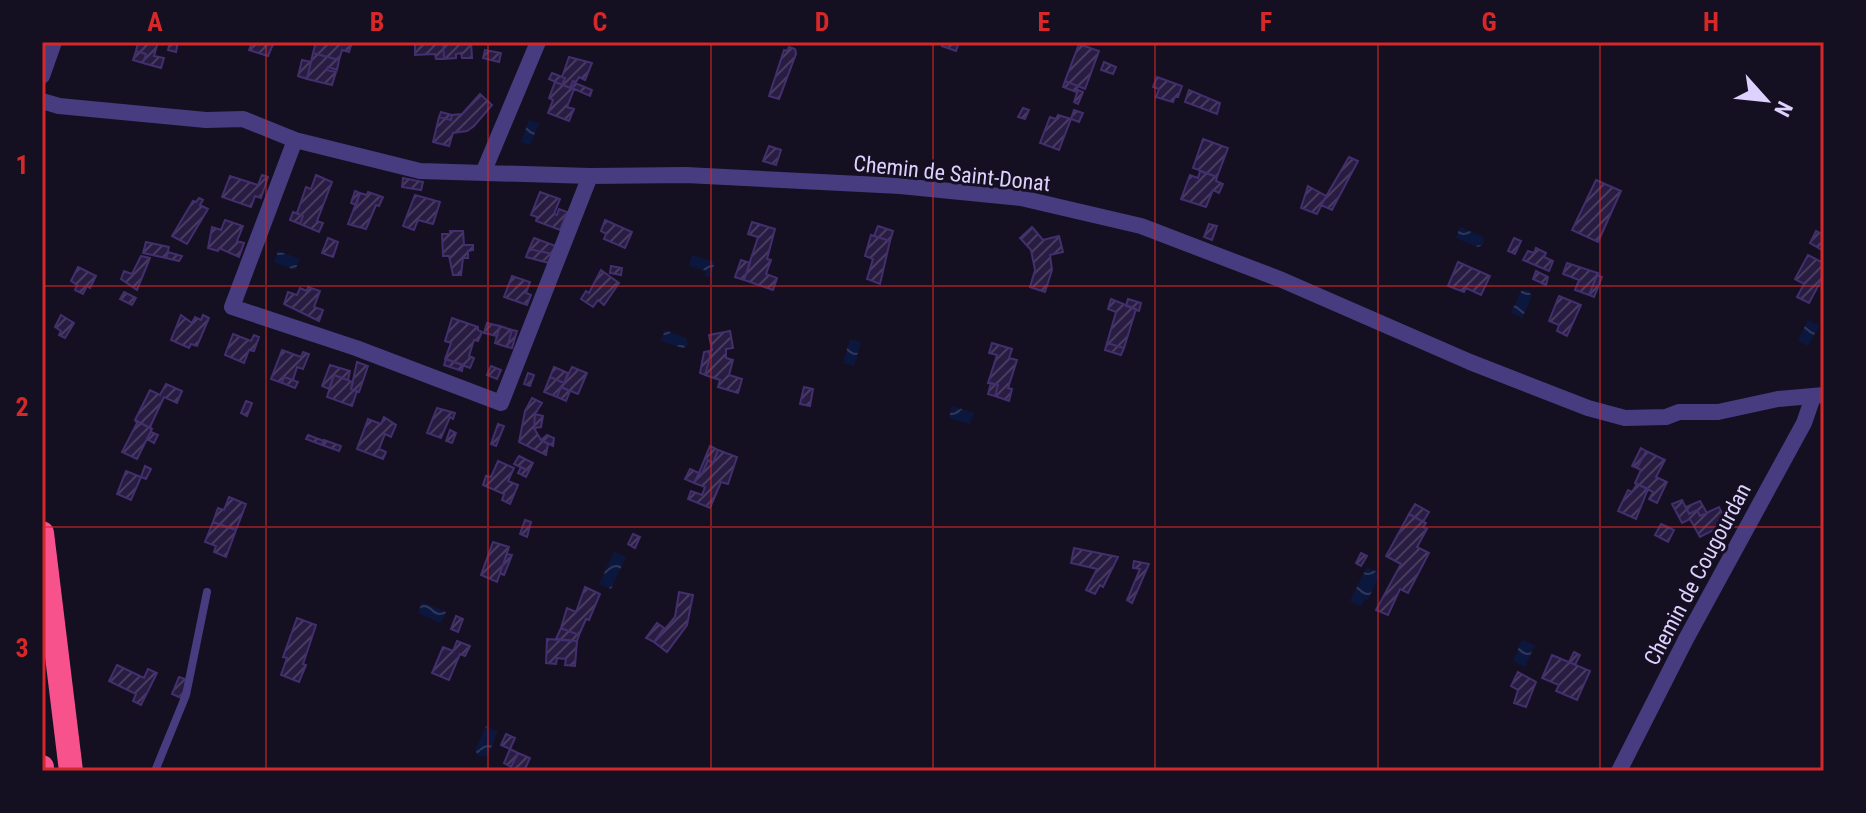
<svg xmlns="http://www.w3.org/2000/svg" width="1866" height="813" viewBox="0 0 1866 813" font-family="'Roboto Condensed',sans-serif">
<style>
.water{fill:url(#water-waves)}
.building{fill:url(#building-hatch);stroke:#432f6d;stroke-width:2}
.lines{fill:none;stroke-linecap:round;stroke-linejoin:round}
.lane{stroke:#473c7f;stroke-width:8}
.street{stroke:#473c7f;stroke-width:16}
.highway{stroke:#f7528b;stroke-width:24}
.grid{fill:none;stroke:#d62828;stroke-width:2;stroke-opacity:0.55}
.labels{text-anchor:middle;stroke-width:6;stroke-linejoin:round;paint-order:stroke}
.street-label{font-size:22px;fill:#dcd2fd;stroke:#150f22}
.neatline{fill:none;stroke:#d62828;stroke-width:3}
.grid-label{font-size:26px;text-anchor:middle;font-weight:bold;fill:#d62828}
</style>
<defs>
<pattern id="water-waves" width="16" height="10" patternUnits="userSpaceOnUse" patternTransform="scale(2)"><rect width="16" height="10" fill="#0c173e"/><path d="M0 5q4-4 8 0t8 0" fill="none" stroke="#2f385b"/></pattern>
<pattern id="building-hatch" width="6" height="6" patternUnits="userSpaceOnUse" patternTransform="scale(2)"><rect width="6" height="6" fill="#291c42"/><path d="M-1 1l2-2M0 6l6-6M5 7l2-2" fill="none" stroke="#473c5e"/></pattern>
</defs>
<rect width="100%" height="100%" fill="#150f22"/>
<path class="water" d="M529,120l10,3 -9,22 -9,-3z
M1460,227l23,10 1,7 -6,3 -22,-9z
M278,251l22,8 -5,11 -21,-8z
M692,255l23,7 -5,15 -6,-1 2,-5 -17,-5z
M1528,290l4,6 -10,22 -11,-5 10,-22z
M1808,320l11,6 -11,20 -10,-6z
M665,330l21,8 2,7 -5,3 -22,-7z
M850,339l11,3 -7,24 -11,-3z
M952,406l22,7 -4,11 -21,-6z
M614,552l12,5 -15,32 -12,-5z
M1367,567l10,5 1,6 -10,22 -3,-1 -4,7 -11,-5z
M422,602l24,10 -5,11 -23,-10z
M1522,640l14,6 -3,3 -8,18 -12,-6z
M486,726l11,6 -9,24h-9l-4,-5z"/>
<path class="building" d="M138,42h20l-4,14 10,2 -3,10 -18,-5 3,-9 -10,-3z
M170,42h8l-2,10 -8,-2z
M252,42h22l-6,14 -19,-6z
M316,42h36l-3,10 -7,-2 -3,10 -26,-7z
M415,42h28l1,17h-8l-1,-5 -20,1z
M443,42h28l1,16h-10l-1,-5 -5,1v4l-12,1z
M943,42h16l-3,9 -14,-5z
M1079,44l20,7 -14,38 -20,-8z
M789,47l6,2 1,5 -17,45 -10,-3 15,-46 3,1z
M485,50l16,3 -2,9 -16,-4z
M136,51l10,3 -3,9 -10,-3z
M313,53l26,7 -2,10 -9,-3 -1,3 9,2 -4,13 -25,-6z
M569,57l23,6 -7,17 -6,-3 -3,5 -3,-1 -3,7 -8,-3 3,-7 -3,-1z
M302,60l9,2 -4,17 -9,-3z
M1104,62l12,5 -3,7 -12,-4z
M552,73l13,5 -3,7 -13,-6z
M1157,77l25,9 -4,11h-3l-2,5 -17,-5 3,-8 -6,-2z
M1065,81l13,5 -2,6 -13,-5z
M555,82l19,7 -7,18 7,2 -5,12 -21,-8 5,-13 -4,-2z
M575,83l17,7 -2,6 -18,-8z
M1078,90l5,2 -5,12 -4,-2z
M1189,90l31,13 -3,11 -32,-12z
M480,94l12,11 -18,21 -7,5 -14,2 -4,13 -16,-4 6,-25 12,3 1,-5 10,-1z
M1023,108l6,2 -4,9 -7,-2z
M1074,110l9,3 -4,9 -8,-3z
M441,112l11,3 -1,5 -12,-3z
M1058,115l13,4 -12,31 -19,-7 10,-26 6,2z
M1203,139l25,9 -11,29 -24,-9z
M769,146l12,4 -5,15 -13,-4z
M1349,157l9,4 -26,49 -11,-5z
M1200,171l17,6 -1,4 7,3 -4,9 -6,-3 -7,17 -25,-8 9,-24 8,3z
M262,175l6,2 -7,21 -6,-2 -4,11 -29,-10 8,-21 28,9z
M316,175l16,7 -15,39 6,2 -4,9 -19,-8 3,-8 -6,-3 9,-26 5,2z
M403,178l20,4 -2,8 -19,-3z
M1596,180l25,11 -23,51 -26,-12z
M1308,186l18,10 -9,18 -16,-6z
M355,191l5,2 -4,12 -5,-2z
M368,192l15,5 -4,9 -3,-1 -10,24 -18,-5 12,-31 7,2z
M540,192l20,7 -6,15 3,1 2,-6 8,3 -7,18 -24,-9 1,-4 -6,-2z
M415,195l25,7 -7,22 -15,-4 -4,10 -11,-4z
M199,198l4,2 -3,5 8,4 -21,35 -15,-8 21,-35 3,1z
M293,212l10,4 -3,8 -10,-4z
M225,220l18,6 -6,15 7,2 -5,14 -20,-9 -1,3 -10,-3 4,-21 9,3z
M605,220l27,12 -7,16 -21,-9 2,-5 -5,-3z
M752,222l23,7 -8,30 4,1 -5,14 11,4 -4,12 -29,-10 14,-43 -10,-3z
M1209,224l8,2 -5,14 -8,-3z
M878,226l15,5 -3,10 -16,-5z
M1032,227l11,13 16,-4 4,16 -13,3 2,15 -7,22 -15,-5 5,-17 -4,-20 -11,-12z
M450,231h13l1,14h9v5l-5,1v7h-5l-2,17h-8l-4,-19h-6l-1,-22h8z
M1816,231l8,4v16l-14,-8z
M871,235l19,6 -10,43 -13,-5 6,-20 -8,-3z
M328,238l10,4 -5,15 -11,-4z
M534,238l22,8 -3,8 -24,-5z
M1514,238l7,3 -6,13 -7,-3z
M146,242l23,5 -3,11 -23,-5z
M1536,248l10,5 -2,4 9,4 -4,10 -26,-11 5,-9 6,2z
M529,249l24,5 -4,9 -23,-6z
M168,252l14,4 -3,5 -13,-3z
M1808,255l13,7 3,-6v19l-15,28 -12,-6 7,-13 -9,-5z
M141,256l9,2 -13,32 -16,-11 3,-8 8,3z
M741,260l9,3 -6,17 -9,-3z
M1458,262l32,14 -9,19 -15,-7 -2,4 -16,-6z
M1567,263l31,10 -9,22 -14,-5 4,-10 -16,-6z
M611,266l11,2 -1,7 -11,-2z
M78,267l18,9 -6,12 -3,-2 -4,8 -8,-4 2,-5 -6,-4z
M601,270l18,13 -15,22 -6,-5 -5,7 -12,-8 5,-8 3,2z
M1536,271l12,6 -2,8 -13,-6z
M1597,275l5,2 -8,20 -5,-2z
M512,276l18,6 -4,11 5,2 -4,10 -23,-8z
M308,287l12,4 -6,16 9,3 -4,11 -35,-17 4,-12 9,3 3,-7 7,3z
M124,292l12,6 -4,7 -12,-6z
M1559,296l22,9 -14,31 -10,-5 2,-6 -10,-4z
M1111,299l25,10 -12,39 -17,-5 9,-31 -8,-3z
M1128,299l13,4 -2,8 -13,-5z
M61,315l13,8 -9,15 -6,-3 2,-4 -6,-4z
M181,315l11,8 3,-6 6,3 2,-5 6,3 -12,28 -6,-2 -2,4 -18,-8z
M452,318l26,9v3l4,2 -4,9 -4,-1 -5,16 5,2 -4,10 -25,-9 6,-16 -6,-2z
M487,323l13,3 -3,10 -13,-3z
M500,326l12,4 -5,17 -12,-4z
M512,330l5,1 -5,17 -5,-1z
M730,331l3,17 -7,1v9l7,2 -4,15 13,4 -4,14 -20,-6 2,-7 -15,-5 5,-18 -1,-6 3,-1 -3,-15z
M233,334l18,7 3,-6 5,2 -5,14 -5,-1 -5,13 -19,-8z
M992,343l20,6 -3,9 8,2 -9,28 4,1 -3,12 -14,-5 3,-11 -10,-2 9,-28 -8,-2z
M1107,343l17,5 -3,7 -16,-5z
M282,350l19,7 2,-5 6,2 -6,15 -6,-2 -4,13 -9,-3 -2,6 -11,-4z
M709,351l1,6 -5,18 -5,-2 4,-21z
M446,359l17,6 -1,6 -18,-6z
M357,362l11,4 -9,26 -8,-3z
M330,365l20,6 -2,9 -14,-5 -5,14 -7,-3z
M491,366l10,4 -4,9 -10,-4z
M554,367l14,6 -4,10 -14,-6z
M572,367l15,6 -9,21 -17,-7 -4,10 -13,-5 6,-15 14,6z
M528,373l6,2 -4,11 -6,-2z
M334,375l19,7 -2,7 6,2 -5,15 -25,-9z
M284,377l14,5 -3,6 -13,-5z
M991,383l7,2 -3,11 -7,-2z
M166,384l16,7 -5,12 -13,-6 -14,30 2,2 -17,-9 15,-30 10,5z
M561,387l9,4 -4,10 -9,-4z
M804,387l9,2 -3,17 -10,-2z
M532,398l10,5 -7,11 -1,14 7,12 7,4 -2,11 -27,-13 6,-31z
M246,401l6,2 -5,13 -6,-3z
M437,408l18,5 -2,6 -3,-2 -9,21 -14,-5z
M535,414l8,2 -2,11 -7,1z
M384,417l12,8 -5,12 -6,-3 -6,15 7,3 -3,7 -26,-10 11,-30 13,5z
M135,420l17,9 -15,30 -15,-7 15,-29z
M498,424l6,2 -8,20 -5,-2z
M450,430l6,3 -4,10 -6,-2z
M151,432l7,3 -4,8 -7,-4z
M308,435l16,6 -2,4 -16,-6z
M547,435l7,3 -1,8 -12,-6z
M324,440l17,6 -2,5 -17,-6z
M710,446l8,4 -5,13 -5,-3 -6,14 -3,-1z
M1641,448l5,3 -9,17 -5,-2z
M718,450l19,7 -9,27 -7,-2 -11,26 -22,-9 3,-8 11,4 3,-8 -11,-4 5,-10 3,1 6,-14 5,3z
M1646,451l19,9 -9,17 11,5 -10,21 -8,-4 4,-7 -18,-9 6,-13 -4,-2z
M519,456l14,7 -4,8 -15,-7z
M498,461l16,7 -6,13 10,4 -8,19 -8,-4 2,-6 -21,-9 3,-9 5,1z
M145,466l6,3 -5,10 -5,-2z
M521,467l8,4 -3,6 -8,-4z
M690,469l9,4 -5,10 -9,-4z
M126,471l15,6 -10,23 -14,-6z
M1637,484l11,5 -12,30 -18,-8 10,-21 4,2z
M229,497l17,7 -10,26 -23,-8 5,-14 6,2z
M1682,500l7,14 8,-4 3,6 19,-9 8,16 -27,14 -10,-18 -8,4 -10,-19z
M1700,501l7,12 -7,3 -3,-6 -8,4 -3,-7z
M1415,504l14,8 -6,10 -14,-8z
M1409,514l17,9 -3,4 4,2 -10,18 12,6 -21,40 -8,-4 -12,26 -12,-5 25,-46 -15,-8z
M525,520l6,2 -4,15 -7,-3z
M213,522l23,8 -10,27 -12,-5 2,-6 -11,-4z
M1661,524l13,6 -6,12 -13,-7z
M633,534l7,3 -5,11 -7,-4z
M493,542l16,5 -12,35 -16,-7z
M1074,548l44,9 -15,30 -3,-2 -5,9 -9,-4 11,-21 -26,-6z
M1361,553l6,3 -6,10 -5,-3z
M507,554l5,1 -8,20 -4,-2z
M1134,561l15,3 -17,39 -5,-3 13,-31 -7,-1z
M585,587l15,7 -11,26 -3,-1 -7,16 -18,-7 6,-20 9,4z
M679,592l14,3 -6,30 -20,27 -13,-10 21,-25z
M456,616l7,3 -5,13 -7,-3z
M297,618l19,7 -13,39 3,1 -7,17 -18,-7 6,-17 -4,-1z
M657,623l7,5 -10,14 -8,-4z
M561,628l18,7 -2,6 -21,-2z
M547,639l30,2 -2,25 -10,-1 1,-6 -9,-1 -1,6 -10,-1z
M457,641l13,5 -5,10 -5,-2 -11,26 -17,-7 11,-26 10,4z
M1574,652l6,3 -5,10 -6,-3z
M1552,655l38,16 -13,29 -21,-9 3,-6 -17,-7z
M117,665l27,13 4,-9 9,4 -16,32 -8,-4 3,-7 -27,-13z
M1518,672l18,10 -10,25 -12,-4 4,-13 -7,-4z
M179,677l9,3 -7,18 -9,-4z
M506,734l9,4 -5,11 -9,-4z
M510,749l8,4 -7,14 -7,-4z
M518,753l12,5 -6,13h-15z"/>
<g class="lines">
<path class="lane" d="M155,771l31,-76 21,-103"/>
<path class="street" d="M42,76l12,-34
M42,101l17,5 147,14 37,-1 52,21 125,31 170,5 96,-1 214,11 121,12 120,28 141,54 188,82 118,46 37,10 41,-1 13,-5h39l60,-13 46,-4
M295,140l-63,167 124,41 145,55 89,-227
M483,173l55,-131
M1619,771l67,-132 118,-216 9,-26"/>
<path class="highway" d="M42,533l29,238
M42,767v4"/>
</g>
<path class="grid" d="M266,42v729M488,42v729M711,42v729M933,42v729M1155,42v729M1378,42v729M1600,42v729M42,286h1782M42,527h1782"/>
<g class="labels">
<g class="street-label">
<text transform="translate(952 173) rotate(6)" y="8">Chemin de Saint-Donat</text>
<text transform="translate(1697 574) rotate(-62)" y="8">Chemin de Cougourdan</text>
</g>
</g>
<rect width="1866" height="813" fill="none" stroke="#150f22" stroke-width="88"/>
<g transform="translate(1766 100) rotate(117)" stroke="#150f22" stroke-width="6" paint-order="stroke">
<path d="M0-6L14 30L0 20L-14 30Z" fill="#dcd2fd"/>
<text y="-12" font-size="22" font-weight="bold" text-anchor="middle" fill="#dcd2fd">N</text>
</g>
<rect x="44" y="44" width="1778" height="725" class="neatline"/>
<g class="grid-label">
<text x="155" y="31">A</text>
<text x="377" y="31">B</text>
<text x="600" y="31">C</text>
<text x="822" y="31">D</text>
<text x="1044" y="31">E</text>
<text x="1266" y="31">F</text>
<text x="1489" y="31">G</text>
<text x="1711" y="31">H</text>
<text x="22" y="174">1</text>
<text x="22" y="416">2</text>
<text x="22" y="657">3</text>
</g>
</svg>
